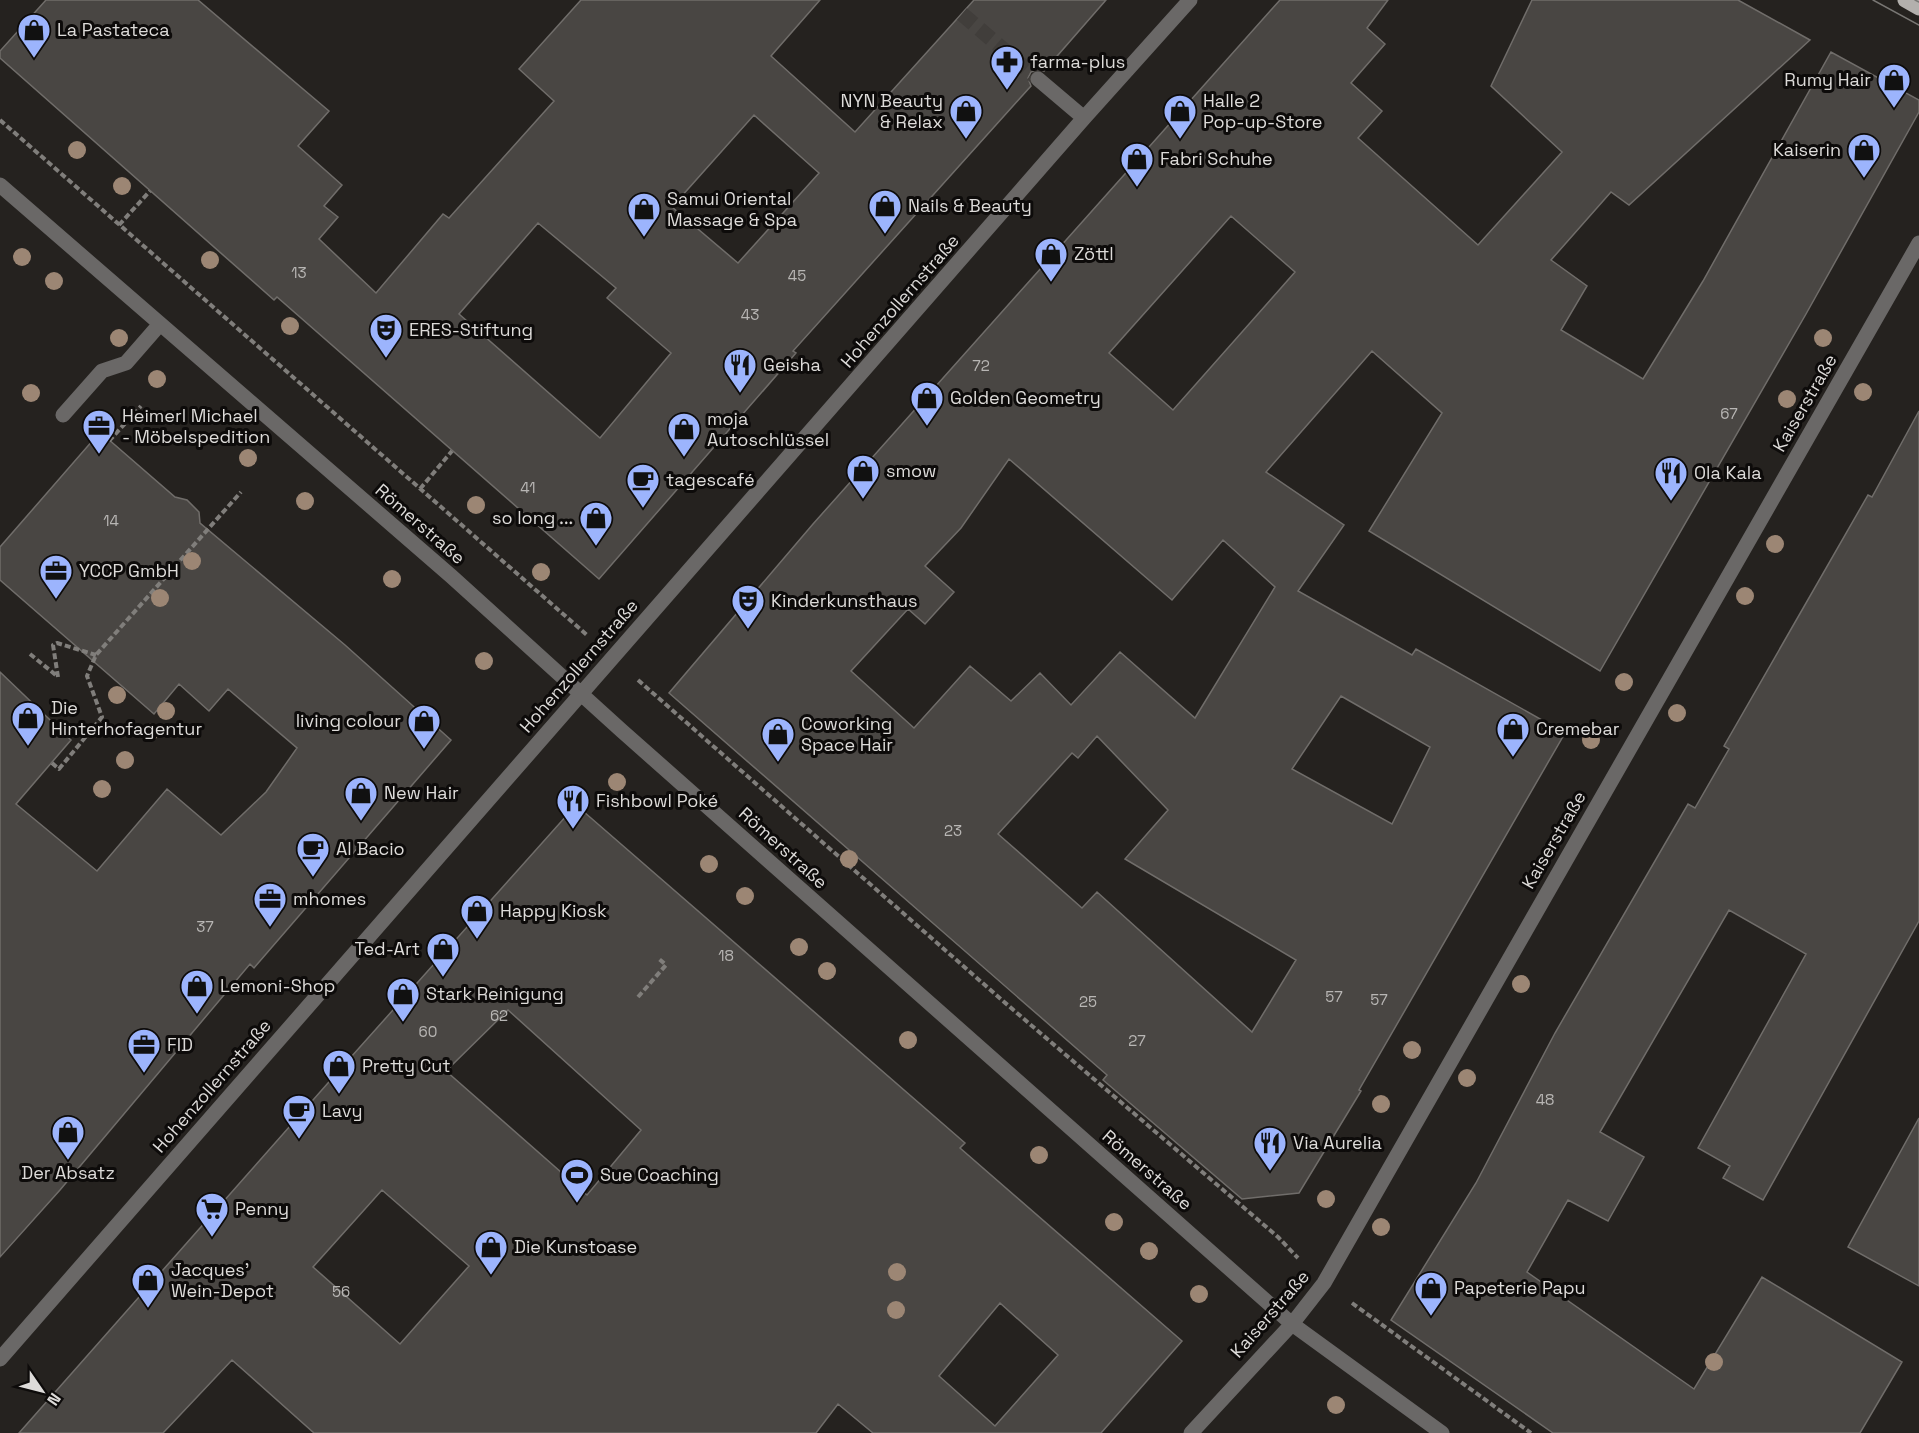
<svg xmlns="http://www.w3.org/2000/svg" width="1919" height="1433" viewBox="0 0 1919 1433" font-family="'Space Grotesk',sans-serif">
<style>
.building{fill:#494643;stroke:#706d6a;stroke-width:1.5;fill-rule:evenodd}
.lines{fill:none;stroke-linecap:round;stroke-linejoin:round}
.minor-tunnel{stroke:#413e3b;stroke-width:15;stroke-dasharray:15 8;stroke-linecap:butt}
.path{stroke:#807e7b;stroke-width:4;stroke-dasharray:6 3;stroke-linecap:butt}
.minor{stroke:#6a6867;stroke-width:15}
.major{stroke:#b3b0ad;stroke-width:15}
.tram{stroke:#797774;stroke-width:1.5}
.tree{fill:#9c8674}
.labels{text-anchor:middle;stroke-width:6;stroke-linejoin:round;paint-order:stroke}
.number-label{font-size:15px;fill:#b8b6b4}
.poi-label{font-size:18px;fill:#dddbd9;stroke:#0d0b0a;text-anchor:start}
.street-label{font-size:18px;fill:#dddbd9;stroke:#0d0b0a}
</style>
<rect width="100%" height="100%" fill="#25221f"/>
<path class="building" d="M46,0h152l131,111 -31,35 44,39 -18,21 14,11 -19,22 57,54 67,-79 6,4 105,-117 -35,-32 62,-69h239l-49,56 84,76 119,-132h132l-62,71 -5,-2 -8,3 -3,6 3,8 -238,265 3,2 -197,226 -322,-282 -3,3 -274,-242v-7zM754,115l65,58 -81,90 -66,-56zM538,223l78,65 -9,10 64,55 -71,85 -141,-124z
M1280,0h108l-21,28 18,16 -34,39 31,28 -24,27 120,107 84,-93 -71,-66 41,-86h206l72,40 -181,165 -18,-13 -60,68 36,26 -26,44 82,49 60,-98 128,-229 88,48v12l-113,202 -206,357 -231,-140 73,-118 -70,-62 -106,121 78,53 -46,66 114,64 4,-6 149,84 -206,357 2,1 -62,102 -57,6 -139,-119 4,-5 -438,-382 144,-169zM1231,216l64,56 -122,138 -64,-57zM1009,459l163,141 51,-60 52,47 -80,131 -75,-66 -49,53 -31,-32 -29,28 -41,-35 -56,62 -63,-57 57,-62 17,15 29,-32 -29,-26 36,-38zM1341,696l89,51 -38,77 -100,-55zM1097,736l71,74 -43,49 171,101 -44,72 -155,-140 -15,16 -84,-74 74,-81 6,5z
M1919,411v510l-156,279 -40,-22 7,-12 -32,-18 108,-194 -77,-44 -129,222 44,25 -36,64 -40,-21 -41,72 167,117 68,-112 140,85 -42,71h-307l-162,-113 85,-137 79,-150 133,-229 7,4 34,-59 -5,-3 144,-251 4,2z
M100,432l75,65 12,3 12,12 1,11 145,122 106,95 -197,228 -4,-4 -190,226 -60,67v-585l71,68 -55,64 81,67 70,-82 54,46 45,-43 31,-44 -69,-59 -19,22 -30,-27 -25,30 -154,-134v-33z
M576,805l389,338 -5,5 222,193 -81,92h-228l-35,-29 -22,29h-502l-82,-73 -69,73h-144l324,-367zM508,1010l133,120 -54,65 -141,-124zM382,1190l87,76 -69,78 -87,-77zM1000,1303l58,52 -63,71 -56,-50z
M1919,1118v168l-71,-39z"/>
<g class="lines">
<path class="minor-tunnel" d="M962,14l76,65"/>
<path class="path" d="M0,120l587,515
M119,225l31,-34
M109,441l32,-35
M420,489l32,-38
M30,654l27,22
M58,677l-5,-32 4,-2 39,12
M638,680l365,321 275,236 20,21
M52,763l7,6 43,-52 -15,-41 9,-21 145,-163
M638,997l28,-32 -8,-7
M1352,1303l179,130"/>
<path class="minor" d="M1038,79l46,39
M0,185l451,391 171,155 670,593 150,109
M63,415l39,-44 24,-8 34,-39
M0,1359l1084,-1241 106,-118
M1191,1433l101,-109 32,-41 595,-1040"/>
<path class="major" d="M1905,0l14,8"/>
<path class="tram" d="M1873,0l46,25
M1915,0l4,2"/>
</g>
<g class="tree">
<circle cx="77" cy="150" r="9"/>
<circle cx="122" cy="186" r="9"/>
<circle cx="22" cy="257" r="9"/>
<circle cx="210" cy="260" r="9"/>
<circle cx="54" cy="281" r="9"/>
<circle cx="290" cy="326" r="9"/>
<circle cx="119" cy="338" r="9"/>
<circle cx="1823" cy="338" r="9"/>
<circle cx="157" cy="379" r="9"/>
<circle cx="1863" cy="392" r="9"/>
<circle cx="31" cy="393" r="9"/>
<circle cx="1787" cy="399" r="9"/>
<circle cx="248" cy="458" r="9"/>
<circle cx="305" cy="501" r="9"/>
<circle cx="476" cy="505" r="9"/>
<circle cx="1775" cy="544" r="9"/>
<circle cx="192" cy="561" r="9"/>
<circle cx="541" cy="572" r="9"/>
<circle cx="392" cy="579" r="9"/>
<circle cx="1745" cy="596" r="9"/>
<circle cx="160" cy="598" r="9"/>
<circle cx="484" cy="661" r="9"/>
<circle cx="1624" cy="682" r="9"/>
<circle cx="117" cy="695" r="9"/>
<circle cx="166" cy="711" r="9"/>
<circle cx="1677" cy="713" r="9"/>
<circle cx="150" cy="732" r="9"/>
<circle cx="1591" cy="740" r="9"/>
<circle cx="125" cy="760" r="9"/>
<circle cx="617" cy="782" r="9"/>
<circle cx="102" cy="789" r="9"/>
<circle cx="849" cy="859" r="9"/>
<circle cx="709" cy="864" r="9"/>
<circle cx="745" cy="896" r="9"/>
<circle cx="799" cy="947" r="9"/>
<circle cx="827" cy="971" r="9"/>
<circle cx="1521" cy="984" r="9"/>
<circle cx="908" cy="1040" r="9"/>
<circle cx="1412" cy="1050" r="9"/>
<circle cx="1467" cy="1078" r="9"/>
<circle cx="1381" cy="1104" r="9"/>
<circle cx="1039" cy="1155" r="9"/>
<circle cx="1326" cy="1199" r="9"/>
<circle cx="1114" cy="1222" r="9"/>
<circle cx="1381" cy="1227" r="9"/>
<circle cx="1149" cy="1251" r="9"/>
<circle cx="897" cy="1272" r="9"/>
<circle cx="1199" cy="1294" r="9"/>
<circle cx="896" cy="1310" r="9"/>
<circle cx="1714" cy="1362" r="9"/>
<circle cx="1336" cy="1405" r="9"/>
</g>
<defs>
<g id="shop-pin" transform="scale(1.725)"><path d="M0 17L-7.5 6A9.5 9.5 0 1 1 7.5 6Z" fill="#9cb4fd" stroke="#0d0b0a"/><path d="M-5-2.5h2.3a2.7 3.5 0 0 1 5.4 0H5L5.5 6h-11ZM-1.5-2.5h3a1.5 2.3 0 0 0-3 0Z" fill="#111"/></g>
<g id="pharmacy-pin" transform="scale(1.725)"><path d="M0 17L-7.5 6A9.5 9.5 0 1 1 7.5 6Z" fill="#9cb4fd" stroke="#0d0b0a"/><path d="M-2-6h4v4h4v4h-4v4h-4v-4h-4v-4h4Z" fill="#111"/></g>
<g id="theatre-pin" transform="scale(1.725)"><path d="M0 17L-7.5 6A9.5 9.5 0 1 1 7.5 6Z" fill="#9cb4fd" stroke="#0d0b0a"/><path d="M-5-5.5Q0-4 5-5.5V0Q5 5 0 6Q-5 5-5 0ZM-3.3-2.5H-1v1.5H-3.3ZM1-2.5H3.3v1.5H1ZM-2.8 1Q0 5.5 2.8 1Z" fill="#111"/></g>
<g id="restaurant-pin" transform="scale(1.725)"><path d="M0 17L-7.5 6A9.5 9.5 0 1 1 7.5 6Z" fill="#9cb4fd" stroke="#0d0b0a"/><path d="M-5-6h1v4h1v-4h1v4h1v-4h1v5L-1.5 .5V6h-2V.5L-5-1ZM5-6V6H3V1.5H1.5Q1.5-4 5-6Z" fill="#111"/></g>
<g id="office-pin" transform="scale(1.725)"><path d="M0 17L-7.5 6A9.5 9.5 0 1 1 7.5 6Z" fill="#9cb4fd" stroke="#0d0b0a"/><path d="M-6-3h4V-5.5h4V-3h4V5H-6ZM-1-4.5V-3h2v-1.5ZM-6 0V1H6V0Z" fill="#111"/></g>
<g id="cafe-pin" transform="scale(1.725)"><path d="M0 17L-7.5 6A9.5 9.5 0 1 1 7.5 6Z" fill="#9cb4fd" stroke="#0d0b0a"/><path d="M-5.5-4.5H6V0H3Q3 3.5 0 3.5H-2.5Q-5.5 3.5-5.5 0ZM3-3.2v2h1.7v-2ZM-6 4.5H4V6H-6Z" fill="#111"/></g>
<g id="stadium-pin" transform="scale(1.725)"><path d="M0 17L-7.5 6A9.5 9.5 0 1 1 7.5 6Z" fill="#9cb4fd" stroke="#0d0b0a"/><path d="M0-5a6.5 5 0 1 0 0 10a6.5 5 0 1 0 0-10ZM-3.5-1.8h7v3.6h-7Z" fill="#111"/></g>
<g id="supermarket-pin" transform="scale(1.725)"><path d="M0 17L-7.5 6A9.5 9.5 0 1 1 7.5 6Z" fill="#9cb4fd" stroke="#0d0b0a"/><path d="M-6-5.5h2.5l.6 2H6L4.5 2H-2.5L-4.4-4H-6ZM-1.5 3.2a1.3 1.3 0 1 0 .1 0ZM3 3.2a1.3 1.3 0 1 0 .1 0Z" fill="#111"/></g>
</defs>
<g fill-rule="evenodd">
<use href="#shop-pin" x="34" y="30"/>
<use href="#pharmacy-pin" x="1007" y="62"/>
<use href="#shop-pin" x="1894" y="80"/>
<use href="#shop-pin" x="966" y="111"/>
<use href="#shop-pin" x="1180" y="111"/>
<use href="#shop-pin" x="1864" y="150"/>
<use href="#shop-pin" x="1137" y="159"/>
<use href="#shop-pin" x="885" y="206"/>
<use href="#shop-pin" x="644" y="209"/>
<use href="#shop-pin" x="1051" y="254"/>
<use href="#theatre-pin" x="386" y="330"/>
<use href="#restaurant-pin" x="740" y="365"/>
<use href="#shop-pin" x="927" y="398"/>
<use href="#office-pin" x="99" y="426"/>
<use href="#shop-pin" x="684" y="429"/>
<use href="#shop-pin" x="863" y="471"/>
<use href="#restaurant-pin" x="1671" y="473"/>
<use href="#cafe-pin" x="643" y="480"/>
<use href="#shop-pin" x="596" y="518"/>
<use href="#office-pin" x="56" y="571"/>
<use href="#theatre-pin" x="748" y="601"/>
<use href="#shop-pin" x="28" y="718"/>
<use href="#shop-pin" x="424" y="721"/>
<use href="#shop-pin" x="1513" y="729"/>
<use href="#shop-pin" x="778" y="734"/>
<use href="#shop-pin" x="361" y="793"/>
<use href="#restaurant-pin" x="573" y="801"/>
<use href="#cafe-pin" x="313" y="849"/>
<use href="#office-pin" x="270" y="899"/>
<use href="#shop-pin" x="477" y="911"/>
<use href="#shop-pin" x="443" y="949"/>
<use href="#shop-pin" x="197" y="986"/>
<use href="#shop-pin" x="403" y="994"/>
<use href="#office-pin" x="144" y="1045"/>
<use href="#shop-pin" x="339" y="1066"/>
<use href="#cafe-pin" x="299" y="1111"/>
<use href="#shop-pin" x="68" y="1132"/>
<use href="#restaurant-pin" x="1270" y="1143"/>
<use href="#stadium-pin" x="577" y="1175"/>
<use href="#supermarket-pin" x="212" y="1209"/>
<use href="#shop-pin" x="491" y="1247"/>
<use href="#shop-pin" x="148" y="1280"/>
<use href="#shop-pin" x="1431" y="1288"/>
</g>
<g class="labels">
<g class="number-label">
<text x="299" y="278">13</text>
<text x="797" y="281">45</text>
<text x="750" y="320">43</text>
<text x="981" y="371">72</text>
<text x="1729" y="419">67</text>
<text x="528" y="493">41</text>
<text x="111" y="526">14</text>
<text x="953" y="836">23</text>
<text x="205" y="932">37</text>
<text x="726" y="961">18</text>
<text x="1334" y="1002">57</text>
<text x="1379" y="1005">57</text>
<text x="1088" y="1007">25</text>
<text x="499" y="1021">62</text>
<text x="428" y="1037">60</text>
<text x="1137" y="1046">27</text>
<text x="1545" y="1105">48</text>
<text x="341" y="1297">56</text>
</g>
<g class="poi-label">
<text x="57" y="36">La Pastateca</text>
<text x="1030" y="68">farma-plus</text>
<text x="1871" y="86" text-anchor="end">Rumy Hair</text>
<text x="943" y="107" text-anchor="end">NYN Beauty<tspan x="943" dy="21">&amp; Relax</tspan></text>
<text x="1203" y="107">Halle 2<tspan x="1203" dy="21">Pop-up-Store</tspan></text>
<text x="1841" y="156" text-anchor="end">Kaiserin</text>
<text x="1160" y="165">Fabri Schuhe</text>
<text x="667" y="205">Samui Oriental<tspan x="667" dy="21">Massage &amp; Spa</tspan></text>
<text x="908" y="212">Nails &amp; Beauty</text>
<text x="1074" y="260">Zöttl</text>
<text x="409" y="336">ERES-Stiftung</text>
<text x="763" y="371">Geisha</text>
<text x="950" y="404">Golden Geometry</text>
<text x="122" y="422">Heimerl Michael<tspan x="122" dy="21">- Möbelspedition</tspan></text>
<text x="707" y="425">moja<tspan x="707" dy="21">Autoschlüssel</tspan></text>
<text x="886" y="477">smow</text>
<text x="1694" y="479">Ola Kala</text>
<text x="666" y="486">tagescafé</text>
<text x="573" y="524" text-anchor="end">so long ...</text>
<text x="79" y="577">YCCP GmbH</text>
<text x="771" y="607">Kinderkunsthaus</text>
<text x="51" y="714">Die<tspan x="51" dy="21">Hinterhofagentur</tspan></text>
<text x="401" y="727" text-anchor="end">living colour</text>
<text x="801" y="730">Coworking<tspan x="801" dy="21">Space Hair</tspan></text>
<text x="1536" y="735">Cremebar</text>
<text x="384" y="799">New Hair</text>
<text x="596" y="807">Fishbowl Poké</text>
<text x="336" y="855">Al Bacio</text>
<text x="293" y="905">mhomes</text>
<text x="500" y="917">Happy Kiosk</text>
<text x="420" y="955" text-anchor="end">Ted-Art</text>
<text x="220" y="992">Lemoni-Shop</text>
<text x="426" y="1000">Stark Reinigung</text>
<text x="167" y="1051">FID</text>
<text x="362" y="1072">Pretty Cut</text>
<text x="322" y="1117">Lavy</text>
<text x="1293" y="1149">Via Aurelia</text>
<text x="68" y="1179" text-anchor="middle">Der Absatz</text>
<text x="600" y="1181">Sue Coaching</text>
<text x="235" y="1215">Penny</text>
<text x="514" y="1253">Die Kunstoase</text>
<text x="171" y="1276">Jacques'<tspan x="171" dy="21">Wein-Depot</tspan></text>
<text x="1454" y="1294">Papeterie Papu</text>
</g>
<g class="street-label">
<text transform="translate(900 301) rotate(-49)" y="6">Hohenzollernstraße</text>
<text transform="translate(1805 403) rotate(-60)" y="6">Kaiserstraße</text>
<text transform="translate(420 524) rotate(41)" y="6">Römerstraße</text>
<text transform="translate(579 666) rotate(-49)" y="6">Hohenzollernstraße</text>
<text transform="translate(1554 840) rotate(-60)" y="6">Kaiserstraße</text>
<text transform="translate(783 848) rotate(42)" y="6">Römerstraße</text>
<text transform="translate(212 1086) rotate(-49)" y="6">Hohenzollernstraße</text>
<text transform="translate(1147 1170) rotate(41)" y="6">Römerstraße</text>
<text transform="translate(1270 1314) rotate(-49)" y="6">Kaiserstraße</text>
</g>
</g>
<g transform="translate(42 1391) rotate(125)" stroke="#0d0b0a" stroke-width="4.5" paint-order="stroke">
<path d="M0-4.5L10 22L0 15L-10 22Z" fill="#dddbd9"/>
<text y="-9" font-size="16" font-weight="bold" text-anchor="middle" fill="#dddbd9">N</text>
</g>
</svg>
